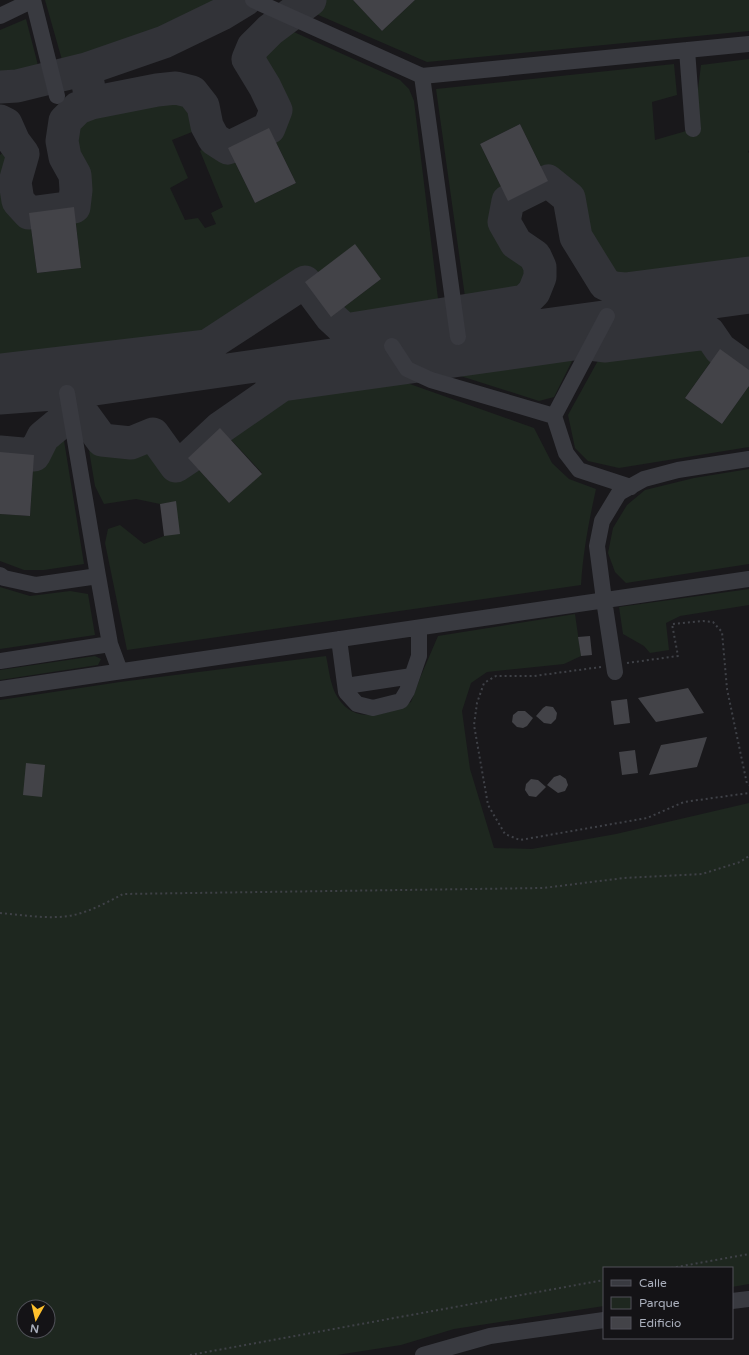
<svg xmlns="http://www.w3.org/2000/svg" width="749" height="1355" viewBox="0 0 749 1355" font-family="'Varela Round',sans-serif">
<style>
.green{fill:#1e271f;fill-rule:evenodd}
.lines{fill:none;stroke-linecap:round;stroke-linejoin:round}
.taxiway{stroke:#323338;stroke-width:33}
.building{fill:#434348}
.path{stroke:#3f4147;stroke-width:2;stroke-dasharray:2 3;stroke-linecap:butt}
.minor{stroke:#393a40;stroke-width:16}
</style>
<rect width="100%" height="100%" fill="#19181b"/>
<path class="green" d="M45,0h172l-37,20 -45,21 -73,19z
M310,0h43l29,31 33,-31h334v31l-322,31 -127,-55z
M26,19l13,50 -29,4 -10,-1v-42z
M285,28l115,52 9,9 5,12 26,214 -95,15 -14,-13 50,-38 -26,-34 -50,37 -98,64 -207,24v-215l14,-13 9,12 -8,28 3,19 11,12 8,60 44,-5 -7,-61 2,-17 -1,-15 -10,-18 -3,-16 3,-20 13,-13 13,-5 66,-13 19,-2 16,4 11,14 4,20 -35,14 16,38 -18,10 15,32 13,-2 7,10 11,-4 -5,-11 12,-6 -23,-56 14,-12 14,9 27,55 41,-20 -27,-55 7,-18 -11,-23 -17,-28 5,-12 17,-17z
M749,59v91l-1,2 1,1v120l-124,16 -11,-1 -9,-4 -29,-47 -7,-39 -21,-17 -28,-57 -40,20 28,57 -4,21 12,21 19,13 5,11v10l-6,15 -9,9 -58,10 -31,-222 238,-25 3,31 -25,7 3,38 38,-11 8,-64z
M709,333l11,16 -35,49 37,26 27,-38v61l-130,21 -31,-7 -13,-13 -7,-33 38,-69z
M581,343l-27,54 -15,4 -113,-36z
M376,372l158,56 18,35 17,16 27,10c-7,32 -13,63 -15,96l-454,65 -22,-107 3,-14 12,-4 24,19 20,-8 11,-34 -15,2 -24,-5 -32,5 -9,-18 -12,-72 19,26 29,3 22,-9 23,32 12,-8 41,45 33,-30 -42,-45 62,-43z
M61,422l23,142 -40,6h-20l-24,-9v-47l30,2 4,-61 9,-18z
M749,469v95l-123,19 -11,-11 -7,-19 5,-25 14,-23 18,-15 49,-12z
M0,587l30,9 40,-5 18,3 7,41 -95,14z
M749,589v16l-69,11 -14,7 3,27 -19,3 -6,-7 -21,-12 -4,-27z
M575,614l6,42 -17,8 -77,8 -16,11 -9,28 8,58 24,79 38,1 84,-15 133,-31v481l-17,3v-19h-128v38l-150,23 -53,16 -64,10h-337v-655l120,-18 206,-26c3,13 4,30 12,42 17,27 50,17 73,4l9,-24 18,-42zM24,1307h24v24h-24z
M95,656l6,3 -3,6 -98,15v-10z"/>
<g class="lines">
<path class="taxiway" d="M245,0l-23,14 -58,28 -78,27 5,34 66,-13 19,-2 16,4 11,14 4,20 7,13 14,9 41,-20 7,-18 -11,-23 -17,-28 5,-12 17,-17 40,-30
M0,87l17,-1 69,-17 5,34 -13,5 -13,13 -3,20 3,16 10,18 1,15 -2,17 -45,6 -11,-12 -3,-19 8,-28 -9,-12 -8,-18 -6,-3
M0,370l207,-24 98,-64 26,35 14,13 180,-29 9,-9 6,-15v-10l-5,-11 -19,-13 -12,-21 4,-21 40,-20 21,17 7,39 29,47 9,4 11,1 124,-16
M0,398l67,-5 391,-56 291,-40
M0,452l34,3 9,-18 18,-15 22,-8 19,26 29,3 22,-9 23,32 12,-8 32,-30 62,-43 299,-42 25,3 103,-13 11,16 29,21"/>
</g>
<path class="building" d="M353,0h62l-33,31z
M520,124l28,57 -40,20 -28,-57z
M269,128l27,55 -41,20 -27,-55z
M74,207l7,61 -44,5 -8,-60z
M355,244l26,35 -50,38 -26,-35z
M720,349l29,21v16l-27,38 -37,-26z
M220,428l42,46 -33,29 -41,-45z
M0,452l34,3 -4,61 -30,-2z
M176,501l4,33 -16,2 -4,-32z
M590,636l2,19 -11,1 -3,-19z
M688,688l16,25 -48,9 -18,-24z
M627,699l3,24 -16,2 -3,-24z
M546,706l7,1 4,6 -1,6 -5,5 -7,-1 -8,-7 7,-8z
M518,711h7l8,7 -6,8 -4,2 -6,-1 -5,-5 1,-7z
M707,737l-10,30 -48,8 12,-30z
M635,750l3,23 -16,2 -3,-23z
M26,763l19,2 -3,32 -19,-2z
M560,775l6,4 2,6 -3,6 -7,2 -11,-8 7,-8z
M531,779l7,1 8,7 -10,10 -7,-1 -4,-6 1,-6z"/>
<g class="lines">
<path class="path" d="M627,663l51,-7 -6,-32 31,-3 10,1 9,10 5,57 20,95 2,1
M601,667l-67,9h-38l-12,7 -7,20 -3,22 14,80 17,29 15,6 127,-22 37,-16 65,-9
M0,913c25,2 50,7 74,2 17,-4 34,-13 49,-21l420,-6 81,-10 78,-4 38,-12 9,-6
M671,1268l78,-14
M190,1355l414,-75"/>
<path class="minor" d="M33,0l24,96
M253,0l169,76 36,261
M0,16l33,-16
M687,50l6,79
M422,76l327,-32
M607,316l-53,100 12,37 13,17 52,17
M392,346l15,23 24,11 123,36
M0,575l4,3 32,7 62,-9 -31,-183
M98,576l12,68
M339,639l7,53 11,12 16,4 28,-7 6,-10 12,-35v-28
M0,661l110,-17 10,27
M615,672l-11,-72 -7,-54 5,-25 17,-28 25,-14 34,-9 71,-11
M346,686l66,-10
M0,689l749,-110
M732,1301l17,-2
M423,1355l67,-19 114,-16"/>
</g>
<rect x="603" y="1267" width="130" height="72" fill="#141316" stroke="#505158"/>
<rect x="611" y="1280" width="20" height="6" fill="#393a40" stroke="#505158"/>
<text x="639" y="1287" font-size="12" fill="#aaafbc">Calle</text>
<rect x="611" y="1297" width="20" height="12" fill="#1e271f" stroke="#505158"/>
<text x="639" y="1307" font-size="12" fill="#aaafbc">Parque</text>
<rect x="611" y="1317" width="20" height="12" fill="#434348" stroke="#505158"/>
<text x="639" y="1327" font-size="12" fill="#aaafbc">Edificio</text>
<g transform="translate(36 1319) rotate(188)"><circle r="19" fill="#141316" stroke="#505158"/>
<path d="M0-3L7 15L0 10L-7 15Z" fill="#ffc02c"/>
<text y="-6" font-size="11" font-weight="bold" text-anchor="middle" fill="#aaafbc">N</text>
</g>
</svg>
